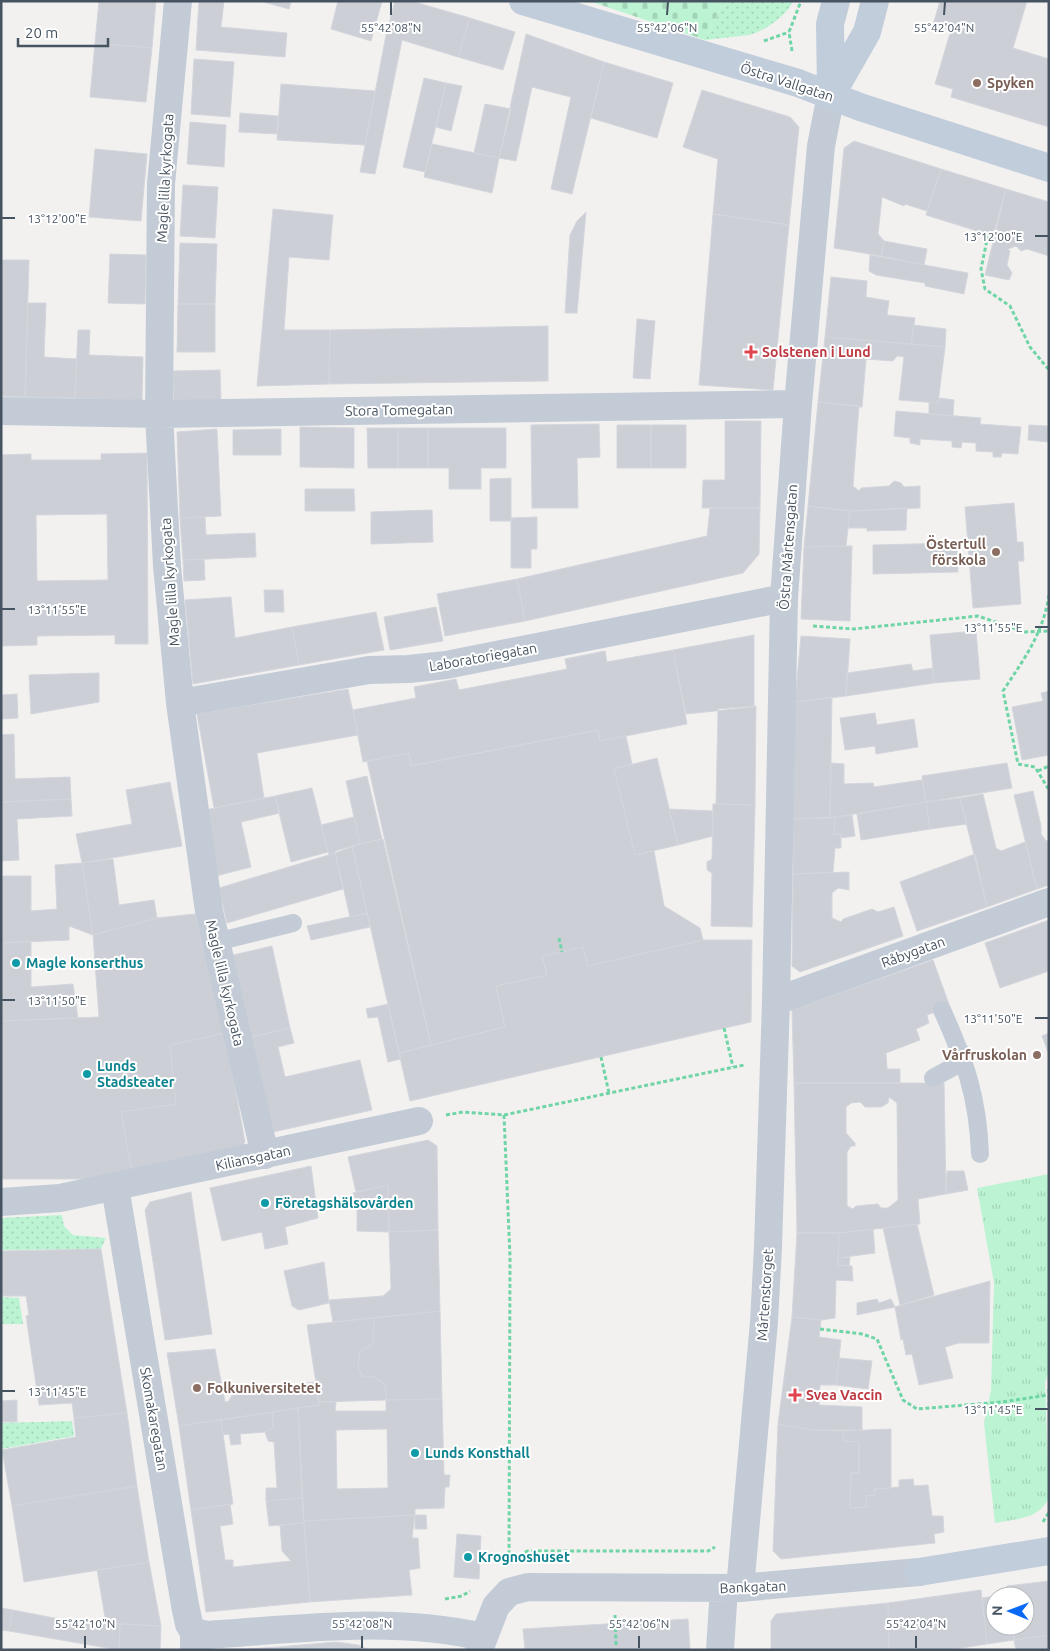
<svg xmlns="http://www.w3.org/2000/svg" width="1050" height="1651" viewBox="0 0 1050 1651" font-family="Ubuntu,sans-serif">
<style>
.grass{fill:url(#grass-dots)}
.cemetery{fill:url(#cemetery-stones)}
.park{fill:url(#park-tufts)}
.building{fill:#cccfd6;stroke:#d4d6dd;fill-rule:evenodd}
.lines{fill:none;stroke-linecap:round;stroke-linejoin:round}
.path{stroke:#70d5a6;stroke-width:3;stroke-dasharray:4 2.5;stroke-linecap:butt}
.lane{stroke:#c3ccd6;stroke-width:18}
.street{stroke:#c3ccd6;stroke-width:28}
.secondary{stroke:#c2cddb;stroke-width:28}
.ticks{fill:none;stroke:#465360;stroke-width:2}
.education-dot{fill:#8d6e63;stroke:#fff;stroke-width:2}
.health-dot{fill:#e0444e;stroke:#fff;stroke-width:2}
.culture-dot{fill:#0f9aa8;stroke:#fff;stroke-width:2}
.labels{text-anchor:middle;stroke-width:4;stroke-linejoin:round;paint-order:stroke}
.street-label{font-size:14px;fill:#465360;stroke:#fff}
.education-label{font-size:14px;font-weight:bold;fill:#785e54;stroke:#fff;text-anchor:start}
.health-label{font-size:14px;font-weight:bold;fill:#be3a42;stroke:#fff;text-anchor:start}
.culture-label{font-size:14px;font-weight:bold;fill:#0d838f;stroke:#fff;text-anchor:start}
.ticks-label{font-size:12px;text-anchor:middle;fill:#465360;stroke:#fff;stroke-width:4;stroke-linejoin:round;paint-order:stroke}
</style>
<defs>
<pattern id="grass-dots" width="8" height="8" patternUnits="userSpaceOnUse" patternTransform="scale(1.25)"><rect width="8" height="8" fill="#bcf4d3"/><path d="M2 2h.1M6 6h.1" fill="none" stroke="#a3d3b8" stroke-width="1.8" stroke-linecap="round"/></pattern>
<pattern id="cemetery-stones" width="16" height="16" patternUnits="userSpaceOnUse" patternTransform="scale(1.25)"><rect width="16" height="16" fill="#bcf4d3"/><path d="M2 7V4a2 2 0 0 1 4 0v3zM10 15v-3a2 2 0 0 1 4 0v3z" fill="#a3d3b8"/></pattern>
<pattern id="park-tufts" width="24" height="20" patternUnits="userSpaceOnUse" patternTransform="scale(1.25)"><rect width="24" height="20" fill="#bcf4d3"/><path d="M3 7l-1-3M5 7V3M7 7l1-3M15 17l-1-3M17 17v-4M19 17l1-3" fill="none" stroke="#a3d3b8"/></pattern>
</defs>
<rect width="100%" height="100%" fill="#f3f1f0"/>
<path class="grass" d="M724,1h69c-5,14 -30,31 -44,34 -14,2 -29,3 -44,5z
M62,1215l2,11 9,9 33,3 -5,11 -100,1v-32z
M1,1297l18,1 4,26h-22z
M72,1421l2,15 -73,13v-26z"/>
<path class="cemetery" d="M589,1h135l-19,39z"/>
<path class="park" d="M1049,1174v198l-4,10 4,114c-7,23 -33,23 -54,27l-11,-100 7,-33 3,-107 -17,-95z"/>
<path class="building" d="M99,1h57l-4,47 -57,-5z
M199,1h25l-3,26 66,6 -2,24 -89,-7z
M260,1h31l-2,8z
M338,1h44l-11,40 -40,-12z
M395,1h16l59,17 -12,39 -56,-17 -27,134 -15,-2 26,-137z
M940,1h87l-14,47 36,11v68l-98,-30 2,-8 -18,-5 16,-54 -18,-5z
M470,18l45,14 -12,38 -45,-13z
M526,34l78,28 -32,132 -21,-5 20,-92 -39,-10 -16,74 -17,-3z
M95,43l57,5 -6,54 -56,-5z
M194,59l40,3 -4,55 -39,-3z
M604,62l69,21 -16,55 -66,-20z
M424,78l22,5 -21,89 -22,-5z
M446,83l16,3 -11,45 -15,-4z
M281,84l94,7 -10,54 -88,-5z
M702,90l88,27 9,10 -10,98 -76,-11 5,-55 -35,-12z
M485,104l26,5 -12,49 -25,-5z
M240,113l38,3 -1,18 -38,-2z
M190,122l36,3 -2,42 -37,-3z
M854,141l87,28 -14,42 -22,-7 -1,2 -22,-9 -4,37 6,7 -3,15 -47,-8 10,-100z
M432,144l67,14 -7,35 -68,-16z
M95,149l52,5 -6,67 -52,-4z
M941,169l65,20 -13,47 -67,-21z
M183,185l35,2 -3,51 -35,-2z
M1006,189l43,13v54l-22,-7 -6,2 -5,-5 -8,3 2,2 -3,14 5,8 -3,7 -24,-5z
M273,209l60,6 -4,45 -40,-3 -5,73h46l-1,54 -72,2z
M586,212l-9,101h-12l5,-78 7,-14z
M713,214l76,11 -16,165 -74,-5z
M884,241l43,8 -3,16 -43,-9z
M180,243l37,1 -2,60h-37z
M110,254l36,1 -1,49 -37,-1z
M870,255l98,18 -4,21 -39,-8v-3l-49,-8 -7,-4z
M1,260h28l-4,137 -24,-1z
M831,277l36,4 -1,16 23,4 -2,14 28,3 -4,26 -86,-7z
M28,303h18l-2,54 33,2 -2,39 -50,-1z
M178,304h37v48h-38z
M637,319l18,2 -5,58 -17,-1z
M914,325l32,4 -1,18 -34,-3z
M548,326v55l-219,3 1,-54z
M78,330h12l-1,25 54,2 -1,44 -67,-3z
M825,337l120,10 -7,56 -39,-3 5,-43 -7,-1 -4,5 -27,-2 -4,48 -44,-5z
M220,370l1,31 -47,1 -1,-31z
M939,398l15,2 -1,16 -24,-2v-12l9,1z
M818,402l41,4 -6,80 6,5 2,-3 28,-2 5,-5 7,2 3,4 16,-1v22l-70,3 -42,-5z
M896,411l85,7 -1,6 41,3 -3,27 -16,-1 -1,4h-8v-5l-17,-1v-8l-14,-1 -1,6 -9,-1v-6l-32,-2v6l-10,-2v-5l-16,-2z
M725,421h36l-1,87h-58l1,-28h22z
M599,424l1,33 -23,1 1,50h-46l-1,-83z
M617,425h34v43h-34z
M651,425h35v43h-35z
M1029,425l20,1 -1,16 -20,-2z
M300,427l54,1v40l-54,-1z
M367,428h31v40h-30z
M398,428h30v40h-30z
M428,428h78v40h-25v21h-32v-21h-21z
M217,429l4,87 -41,2 -3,-86z
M281,429v26h-48v-25z
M147,453l1,191h-33v-9l-78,1v9l-36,1v-191l30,-1v6h70v-6zM107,514l1,66 -71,1 -1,-66z
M511,478v43h-21v-42z
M305,489h49l1,22h-50z
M1014,503l3,39h6l1,19h-6l3,43 -48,4 -8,-101z
M808,506l42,5 -4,35 -42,1z
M710,508h50l-1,46 -16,19 -218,48 -8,-42 190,-43z
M907,508l-1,22 -39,1v-3h-19l2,-17z
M432,510l1,32 -62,2v-32z
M205,517l1,18 49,-2 1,24 -73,3 -3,-42z
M537,517v32h-6v19h-20v-50z
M957,543l1,29 -85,2v-29z
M852,546l-2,75 -49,-2 3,-72z
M204,559l1,21 -21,1 -1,-21z
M517,579l8,42 -80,15 -8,-42z
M264,590h19l1,22h-19z
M231,597l4,41 57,-11 7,38 -106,19 -8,-84z
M436,607l7,34 -53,9 -6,-33z
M376,612l8,38 -85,15 -7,-38z
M976,631l4,48 -46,4 -4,-48z
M754,635v72l-68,7 -13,-64z
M801,636l49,3 -4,57 -51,6z
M673,650l14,74 -87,17 -2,-11 -187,36 -2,-13 -46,9 -10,-52 63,-12 -2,-11 42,-8 3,11 108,-21 -2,-10 40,-8 2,11z
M911,664l2,7 20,-3 1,15 -88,13 1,-23z
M99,673v29l-68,12 -2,-39z
M348,689l10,46 -101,18 7,45 -50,10 -17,-94z
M1049,691v64l-27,5 -10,-53 31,-6 -2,-8z
M17,694l1,24 -17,1v-24z
M832,697l-2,121 -37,1 2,-117z
M756,706l-1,99 -39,-1 2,-95z
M875,713l2,12 37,-6 4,28 -42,7 -1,-8 -30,4 -5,-32z
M598,730l2,11 26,-5 6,28 -18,5 21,86 19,-4 10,55 36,22 3,12 -115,26 -5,-19 -41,9 5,19 -51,11 9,41 -74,18 -64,-284 42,-8 2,13z
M14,734l1,45 55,-2 1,22 -70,3v-67z
M657,758l21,87 -43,10 -21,-86z
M831,763l13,1v20l29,-1 1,4 48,-7 4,22 -96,16z
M1007,763l5,25 -86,14 -4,-26z
M367,776l15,63 -22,5 -14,-63z
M170,782l12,64 -100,17 -6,-29 56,-10 -6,-34z
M312,788l16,64 -37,10 -16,-66z
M1033,791l8,35v8l5,7 3,-1v45l-12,4 -23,-94z
M983,794l13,54 5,3 24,-9 12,47 -50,18 -27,-109z
M275,796l5,17 -39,9 10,45 -35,9 -16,-65z
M960,798l7,26 -37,5 -4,-27z
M71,799l1,17 -55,3 2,41 -18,1v-59z
M926,802l4,27 -69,11 -4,-26z
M713,804l42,1 -3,122 -41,-1 1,-53 -5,-3v-8l5,-3z
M669,809l44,2v25l-35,9z
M852,815l3,21 -14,2v-4h-7l1,-17z
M354,817l6,27 -31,11 -8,-30z
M835,817l-1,17h7v14h-6l-2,24 -40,2v-55z
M383,839l48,206 -32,8 -47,-207z
M352,846l15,67 -17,4 -15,-66z
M335,853l8,36 -116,34 -8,-35z
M975,854l12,53 -70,24 -17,-49z
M113,859l6,46 35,-5 3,18 -64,17 -11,-72z
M82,863l11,72 -24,-9v14l-68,3v-67h30v35l26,-2 -2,-44z
M849,872v18l-11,-2 -6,5v25l9,4 2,-3 29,-10 6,3 16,-5 9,29 -103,36 -8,-6 1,-92z
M367,913l3,14 -59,13 -4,-14z
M195,914l30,119 -55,12 6,59 -55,8 11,61 -37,6h-94v-158l98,-4 -6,-82 64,-17z
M1049,920v51l-49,17 -15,-45z
M703,940h49l-1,82 -341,79 -11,-48 106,-26 -9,-41 51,-11 -5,-19 41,-9 5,19z
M31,941v46l42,-3 5,34 -77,3v-78z
M272,946l18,82 -38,9 -19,-82z
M933,960l17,47 -23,8 2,8 -13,6 4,11 -34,13 1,16h13v14h-106l-2,-73z
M388,1004l13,55 -13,3 -10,-45 -10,1 -2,-9z
M290,1028l4,15 -16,4 7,30 75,-17 12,50 -99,22 -21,-95z
M225,1033l20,109 -9,12 -104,19 -11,-61 55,-8 -6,-59z
M1049,1033v22l-7,-19z
M794,1083h150l2,111 -28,5 2,25 -81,9h-42zM889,1097l8,6 1,97 -10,8h-7l-3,-4 -22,2 -3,3 -6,-3v-54l4,-6h4v-3l-9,-10v-26l5,-4 9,-1 5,5h16l7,-4z
M428,1140l9,6 1,84 -49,2 -1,-47 -32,7 -8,-35z
M311,1166l7,52 -33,9 3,17 -23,5 -3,-17 -40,9 -12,-53z
M947,1171h17l4,19 -22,4z
M388,1185l1,47 -32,-1v-23l-4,-15z
M191,1192l21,142 -47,6 -20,-130 5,-8z
M917,1224l17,71 -34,10 -17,-77z
M873,1229l2,24 -37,5 1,-25z
M438,1230l2,81 -107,11 -4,-22 54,-4 8,-7 -2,-57z
M797,1233h42l-1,32 14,1 1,15 -17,-1 -1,38 -14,2 -29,-3z
M101,1249l26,164 -53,5 -2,-15 -33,2 -13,-89 3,-1 -3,-19h-25v-45z
M850,1257l-1,9 -11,-1v-7z
M324,1262l5,41 -30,7 -7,-4 -8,-35z
M990,1281l-1,62h-30l-14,4 8,31 -34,7 -7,-31 -6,1 -3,-16 -2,1 -6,-33z
M877,1299l2,4 12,-4 4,8 -38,8v-12z
M440,1311l2,88 -56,1 -1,-16 -11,-7 -12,-1 -4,-11 2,-14 13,-7 1,-26z
M792,1317l29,3 -2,17 22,3 -5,45h-16l-1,20 43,2v23h-49l-35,-6z
M374,1318l-1,26 -13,7 -2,14 4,11 12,1 11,7 1,16 -67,2 -12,-77z
M215,1349l10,53 4,-1 4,-8 82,-11 4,23 -140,21 -12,-73z
M839,1358l33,3 -4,28 -32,-4z
M442,1399l2,76h6l-1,12h-4l-1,21 -29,1v6l-111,6 -6,-113 21,-3v-3h17l-1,9h51v-11zM387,1429l1,59 -51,1 -1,-59z
M17,1400v22h-16v-21z
M298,1408l4,90 -36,3v-13h11l-3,-46 -6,-1 -3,-9 8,-4v-16z
M273,1412v16l-8,4 -25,2 1,10 -10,1 -2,-11 -6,1 -2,-15z
M127,1413l10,73 -125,20 -10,-56 74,-13 -2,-19z
M221,1420l12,84 -42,6 -12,-84z
M778,1424l35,6 30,1 1,10 15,1v31h-8l-1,35 17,-1 -1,-11 9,-1 -1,-6 25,-2v-7l14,-1 1,7 14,-1 4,31h11l1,16 -10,2 1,9 -154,16 -8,-8z
M891,1429v59l-17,1 1,6 -9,1 1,11 -17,1 1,-35h8v-31l-15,-1 -1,-10z
M137,1486l12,76 -125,20 -12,-76z
M302,1498l2,25 -35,3 -3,-25z
M230,1504l3,20 -13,2 5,34h8v7l58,-6 -9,-10 -2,-26 24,-2 6,79 -104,10 -15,-102z
M415,1515l-3,23h6l2,30 -11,2 3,25 -102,7 -6,-81z
M415,1515h11l1,14h-12z
M457,1534l24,2 -2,43 -25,-2z
M149,1562l12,64 -55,-3 -9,-53z
M1049,1581v54l-35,5 -1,-14h12v-30h-17l-1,-10z
M981,1590l6,54 -39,6h-59l-1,-47z
M995,1596v30h18l1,14 -27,4 -5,-46z
M888,1603l1,47h-118v-29l5,-7z
M1,1608l12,2 -4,21 -8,-1z
M13,1610l41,8 66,6 -1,26 -110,-19z
M688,1619l2,31h-165l-2,-21z
M120,1624l41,2 -1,24h-41z
M1049,1635v15h-33l-2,-10z
M336,1642l22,3 11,5h-92l1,-3z
M278,1647l-1,3h-44z"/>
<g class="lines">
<path class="path" d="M764,41l25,-9
M792,51l-3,-19 12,-31
M988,235l-7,34 4,20 25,17 20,41 19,23
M1049,595c-6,39 -25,64 -46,96l15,73 17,3 14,23
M813,626l41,3 124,-13 47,16 24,-1
M1038,771l11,-5
M559,938l3,14
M724,1028l9,39
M601,1057l8,36
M446,1115l17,-3 41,3 240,-50
M504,1115l6,142 -1,305
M820,1329l42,5 15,5 26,61 14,9 85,-7 46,-7
M1049,1389v18
M1043,1522l6,-10
M507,1560l21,-9h180l7,-4
M445,1599l17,-3 8,-5
M615,1615l1,30"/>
<path class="lane" d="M216,942l77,-19
M942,1010c23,51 36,87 38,144
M933,1078l22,-12 6,-14"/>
<path class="street" d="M178,1l-17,183 -2,230 8,152 13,137 29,208 56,244
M1,411l158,3 639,-10
M180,703l189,-33 40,-1 37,-4 338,-67
M776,1001l273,-99
M115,1187l70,418 4,19 5,8v18
M1,1202l59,-4 359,-77
M740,1588l24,-266 4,-75 8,-246 8,-403 14,-194 23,-258 10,-51
M194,1632l13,3c92,-6 185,-19 276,2
M479,1650l17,-44 13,-14 19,-5 212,1 179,-16
M720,1650l4,-62"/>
<path class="secondary" d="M523,1l275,82 62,24 189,61
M831,93l-1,-69 6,-23
M831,95l36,-63 8,-31
M919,1572l130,-21"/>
</g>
<path class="ticks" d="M391,15v-13M667,15l1,-13M944,15l1,-13M2,218h13M1035,236h13M2,609h13M1035,627h13M2,1000h13M1035,1018h13M2,1391h13M1035,1409h13M85,1648v-12M362,1648v-12M639,1648v-12M916,1648v-12"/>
<g class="education-dot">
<circle cx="977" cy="83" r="5"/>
<circle cx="996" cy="552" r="5"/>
<circle cx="1037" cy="1055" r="5"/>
<circle cx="197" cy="1388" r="5"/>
</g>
<g class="health-dot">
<path d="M748.5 344.5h5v5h5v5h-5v5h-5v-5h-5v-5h5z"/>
<path d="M792.5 1387.5h5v5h5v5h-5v5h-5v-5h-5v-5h5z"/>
</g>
<g class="culture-dot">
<circle cx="16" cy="963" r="5"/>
<circle cx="87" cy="1074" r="5"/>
<circle cx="265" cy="1203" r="5"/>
<circle cx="415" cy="1453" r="5"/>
<circle cx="468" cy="1557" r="5"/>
</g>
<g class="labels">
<g class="street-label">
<text transform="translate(787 82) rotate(18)" y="5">Östra Vallgatan</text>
<text transform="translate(165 178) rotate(-87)" y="5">Magle lilla kyrkogata</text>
<text transform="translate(399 410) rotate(-1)" y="5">Stora Tomegatan</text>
<text transform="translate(788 547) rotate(-86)" y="5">Östra Mårtensgatan</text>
<text transform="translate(170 582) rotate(-94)" y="5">Magle lilla kyrkogata</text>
<text transform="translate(483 657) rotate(-10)" y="5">Laboratoriegatan</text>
<text transform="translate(913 952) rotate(-20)" y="5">Råbygatan</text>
<text transform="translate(225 983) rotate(77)" y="5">Magle lilla kyrkogata</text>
<text transform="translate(253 1158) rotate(-12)" y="5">Kiliansgatan</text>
<text transform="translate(765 1295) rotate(-86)" y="5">Mårtenstorget</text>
<text transform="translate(154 1419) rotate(80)" y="5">Skomakaregatan</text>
<text transform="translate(753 1587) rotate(-2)" y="5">Bankgatan</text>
</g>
<g class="education-label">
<text x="987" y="88">Spyken</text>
<text x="986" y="549" text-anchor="end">Östertull<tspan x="986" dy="16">förskola</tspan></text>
<text x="1027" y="1060" text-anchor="end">Vårfruskolan</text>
<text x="207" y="1393">Folkuniversitetet</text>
</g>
<g class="health-label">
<text x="762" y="357">Solstenen i Lund</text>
<text x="806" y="1400">Svea Vaccin</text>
</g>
<g class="culture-label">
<text x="26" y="968">Magle konserthus</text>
<text x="97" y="1071">Lunds<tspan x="97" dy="16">Stadsteater</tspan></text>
<text x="275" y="1208">Företagshälsovården</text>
<text x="425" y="1458">Lunds Konsthall</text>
<text x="478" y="1562">Krognoshuset</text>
</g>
</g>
<g class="ticks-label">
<text x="391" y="32">55°42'08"N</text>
<text x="667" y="32">55°42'06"N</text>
<text x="944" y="32">55°42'04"N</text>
<text x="57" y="223">13°12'00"E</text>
<text x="993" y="241">13°12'00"E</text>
<text x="57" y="614">13°11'55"E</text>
<text x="993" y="632">13°11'55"E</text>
<text x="57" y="1005">13°11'50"E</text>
<text x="993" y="1023">13°11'50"E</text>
<text x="57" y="1396">13°11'45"E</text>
<text x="993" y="1414">13°11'45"E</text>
<text x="85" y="1628">55°42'10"N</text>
<text x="362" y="1628">55°42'08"N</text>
<text x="639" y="1628">55°42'06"N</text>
<text x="916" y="1628">55°42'04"N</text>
</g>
<rect width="1050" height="1651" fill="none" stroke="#465360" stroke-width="5"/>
<g transform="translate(1010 1611) rotate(271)"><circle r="24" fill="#ffffff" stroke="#b5babf"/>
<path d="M0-4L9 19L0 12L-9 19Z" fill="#0869f5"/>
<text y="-8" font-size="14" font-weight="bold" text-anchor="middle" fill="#465360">N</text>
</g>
<path d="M18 38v8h90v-8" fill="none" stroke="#465360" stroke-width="2.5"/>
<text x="25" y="38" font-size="15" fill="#465360" stroke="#ffffff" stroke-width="4" paint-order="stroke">20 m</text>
</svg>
